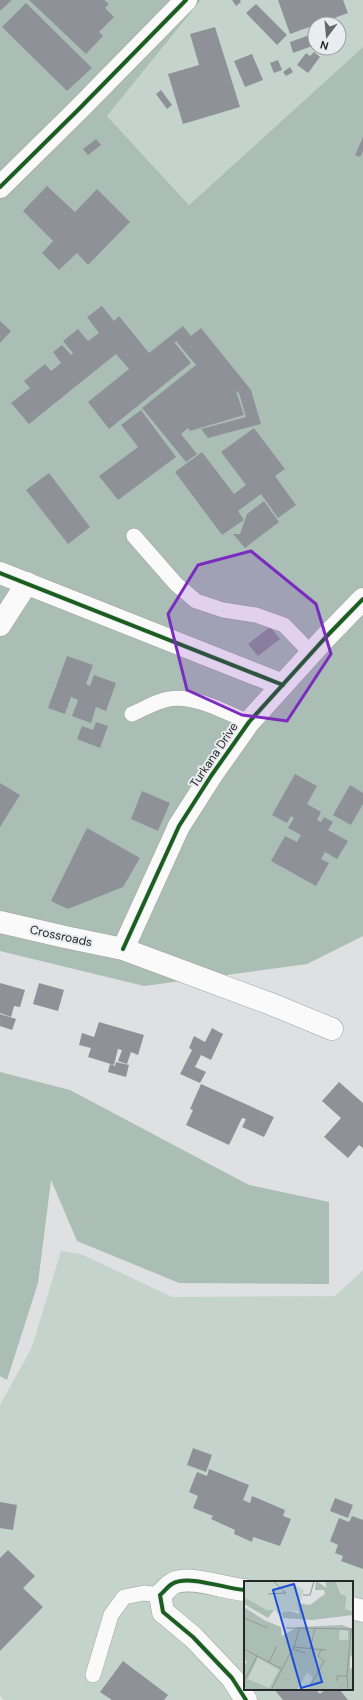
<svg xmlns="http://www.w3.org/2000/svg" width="363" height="1700" viewBox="0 0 363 1700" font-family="'DM Sans',sans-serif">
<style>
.green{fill:#c4d4cc;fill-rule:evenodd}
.forest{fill:#abbeb5}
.building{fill:#8e9298}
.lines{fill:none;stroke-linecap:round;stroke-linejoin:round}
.service-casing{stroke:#9fa1a2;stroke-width:16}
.minor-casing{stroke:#9fa1a2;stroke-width:23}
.service{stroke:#fafafb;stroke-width:15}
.minor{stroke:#fafafb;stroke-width:22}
.cycleway-casing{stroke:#eaedf0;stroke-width:6}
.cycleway{stroke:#1b5e20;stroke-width:4}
.marked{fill:#7b2cbf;fill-opacity:0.2;stroke:#7b2cbf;stroke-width:3;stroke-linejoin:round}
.labels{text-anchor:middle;stroke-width:4;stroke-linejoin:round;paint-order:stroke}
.street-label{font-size:12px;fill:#262729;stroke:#eaedf0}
.inset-road{fill:none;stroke:#949698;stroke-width:1}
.view{fill:#1d4ed8;fill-opacity:0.15;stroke:#1d4ed8;stroke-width:2}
.inset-edge{fill:none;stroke:#262729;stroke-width:2}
</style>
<rect width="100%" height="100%" fill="#dee0e2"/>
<path class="green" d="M201,0h162v47l-174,158 -82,-89zM315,24h24v24h-24z
M61,1251l20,3 91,43 163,-1 28,-26v430h-359l-4,-4v-291l32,-58zM245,1582h107v107h-107z"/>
<path class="forest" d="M0,0h201l-94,116 82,89 174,-158v889l-56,28 -163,22 -144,-35z
M0,1072l70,18 179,95 80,17v82l-150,-1 -102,-42 -26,-61 -13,103 -31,97 -7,-4z"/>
<path class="building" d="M0,0h12l-12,11z
M29,0h75l5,4 -4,4 9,9 -15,15 4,4 -17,18z
M232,0h8l1,2 -5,4z
M278,0h65l5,13 -58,21z
M26,3l66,65 -25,23 -65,-64z
M256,4l31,31 -10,10 -31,-32z
M215,27l25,80 -57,17 -15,-50 31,-9 -9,-31z
M315,33v12l-22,8 -3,-11z
M314,52l6,5 -12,16 -11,-8 9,-12 4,3z
M252,54l11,26 -18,7 -11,-26z
M278,60l4,10 -8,3 -4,-10z
M290,67l3,5 -7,4 -3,-4z
M161,90l11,15 -5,4 -11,-15z
M363,137v14l-3,6 -5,-2z
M96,139l5,6 -13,10 -5,-6z
M47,186l28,26 22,-23 33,33 -42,43 -11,-12 -18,17 -17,-17 11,-12 -30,-30z
M102,306l12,15 5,-5 30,37 34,-27 8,10 10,-8 50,62 10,34 -53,14 -7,-9 45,-12 -7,-24 -3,-2 8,24 -54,16 -2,-3 -7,6 16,20 -11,8 -44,-54 54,-43 -20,-24 -1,2 16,20 -82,66 -21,-27 41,-33 -13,-15 -87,70 -18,-21 19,-15 -6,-7 21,-17 6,7 10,-8 -8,-11 9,-7 9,10 2,-2 -10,-12 15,-12 10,12 11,-8 -12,-16z
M0,321l11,10 -11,12z
M141,410l35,47 -58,43 -19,-24 39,-29 -17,-22z
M254,428l31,41 -10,7 21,29 -18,13 -17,-24 -23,17 6,9 -22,15 -47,-63 27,-20 32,42 12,-9 -25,-33z
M49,473l41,54 -22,17 -42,-54z
M264,501l15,21 -34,26 -12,-14h7l7,-20z
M270,627l10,12 -22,17 -10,-12z
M67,656l26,9 -7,19 4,2 4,-11 22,8 -10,28 -10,-4 -5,16 -19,-7 6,-16 -7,-3 -6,17 -17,-6z
M96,722l12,4 -8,22 -23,-9 5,-13 11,4z
M295,774l22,12 -10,18 14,8 -4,8 4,2 3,-5 9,5 -5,8 20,11 -11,18 -12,-7 -4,7 8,4 -13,23 -45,-25 14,-25 12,6 4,-7 -13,-7 6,-10 -3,-2 -4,7 -15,-8z
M0,783l20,12 -20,32z
M350,785l13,8v11l-12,21 -18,-10z
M142,791l28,12 -12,28 -27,-12z
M87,828l53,30 -17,29 -55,22 -17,-8z
M0,983l25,7 -5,17 -6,-1 -3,11 -11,-4z
M39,983l25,7 -6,21 -25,-7z
M0,1014l16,5 -4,11 -12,-4z
M99,1022l45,13 -6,20 -7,-3 -4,12 -9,-3 4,-11 -4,-1 -4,16 -26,-8 3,-9 -12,-3 3,-12 12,4z
M212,1028l11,6 -12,26 -10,-5 -6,12 11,5 -6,11 -20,-9 12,-24 -3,-2 5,-12 11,6z
M116,1062l13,3 -3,12 -18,-5 2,-8 5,2z
M339,1082l24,21v45l-4,-3 -11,13 -24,-21 17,-19 -19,-17z
M201,1084l73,33 -10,20 -22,-10 4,-8 -4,-1 -13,27 -43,-20 7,-15 -3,-1z
M193,1448l19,7 -6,17 -19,-7z
M209,1469l40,16 -6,15 7,3 2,-7 33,14 -2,6 8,3 -11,27 -27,-9 -1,5 -18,-8 1,-4 -24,-11 2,-3 -20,-8 5,-12 -9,-4 8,-20 10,4z
M335,1498l18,7 -5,13 -18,-7z
M0,1502l17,3 -4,25 -13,-2z
M352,1516l11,4v49l-22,-8 2,-5 -8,-3 3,-8 -8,-4 9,-23 10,4z
M8,1550l27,26 -12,12 20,19 -43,44v-93z
M123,1661l45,34 -4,5h-52l-12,-8z
M274,1689h41l5,5 6,-5h13l9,11h-65z"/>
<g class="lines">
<g class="service-casing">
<path id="service" d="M134,536l42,48 20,17 27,9 33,5 28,10 27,28
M132,714c12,-5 24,-13 37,-15 25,-5 58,14 80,23
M93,1675l18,-60 13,-18 20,-4 16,2"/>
</g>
<g class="minor-casing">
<path id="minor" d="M0,187l79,-78 107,-109
M0,573l283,112
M0,625l27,-42
M0,922l65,15 58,12 148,55 61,25
M123,949l56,-123 32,-50 38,-54 76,-84 38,-39
M245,1590c-19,-1 -57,-16 -73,-6 -5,3 -8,8 -12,11l3,17 30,25 39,41 14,22
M352,1608l11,3"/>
</g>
<use href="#service" class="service"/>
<use href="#minor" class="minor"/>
<g class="cycleway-casing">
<path id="cycleway" d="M0,187l79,-78 107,-109
M0,573l283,112
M123,949l56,-123 32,-50 38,-54 76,-84 38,-39
M245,1590c-19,-1 -57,-16 -73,-6 -5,3 -8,8 -12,11l3,17 30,25 39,41 14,22"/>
</g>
<use href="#cycleway" class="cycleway"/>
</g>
<path class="marked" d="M251,551l65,53 15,50 -44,67 -45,-6 -55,-25 -19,-76 30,-49z"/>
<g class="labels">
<g class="street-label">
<text transform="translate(214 755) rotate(-56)" y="4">Turkana Drive</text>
<text transform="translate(61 936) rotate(12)" y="4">Crossroads</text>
</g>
</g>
<g transform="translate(244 1581)">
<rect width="109" height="109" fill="#dee0e2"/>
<path d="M0,0l46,1 14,8 -6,21 -8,-1 -10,5 -6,-5h-7l-23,-13zM96,0h13v29l-8,-1 3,-13 -6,-2 -6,-11zM96,49l8,1v9h-9zM14,77l21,12 -10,18 -21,-9zM63,92l7,4 -6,13h-11z" fill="#c4d4cc"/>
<path d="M72,0l11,7 -2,-7h14l-3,2 5,11 6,2 -2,13 8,2v4l-41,5 -29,-2 -1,-5 8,-2 9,3 -1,-11 12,2 15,-11 -1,-4h-9zM0,16l23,13h7l-6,8 -24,-14zM0,26l20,13 17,7 1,9 15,-9 45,-2 11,4v24l-3,5v10l3,1v21h-45l5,-13 -6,-4 -10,17h-53v-25l3,-3 -3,-2zM96,49l8,1v9h-9zM14,77l21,12 -10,18 -21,-9z" fill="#abbeb5" fill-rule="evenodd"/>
<path class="inset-road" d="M24,13l18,-1 -13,-12M59,14h7l4,-14M0,37l24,10M42,47l67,1M50,66l32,3M0,68l38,20M49,68l12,4M66,68l5,-21M25,81l8,-16M0,100l13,-25M93,100v-5h10M66,105l14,-25 -6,-5 3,-6M27,109l24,-46 4,-15M104,109l-1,-14 4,-47"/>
<path class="view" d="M50,3l28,98 -21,6 -28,-98z"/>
<rect width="109" height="109" class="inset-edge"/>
</g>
<g transform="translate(327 36) rotate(196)"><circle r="19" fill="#eaedf0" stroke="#9c9ea0"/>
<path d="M0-3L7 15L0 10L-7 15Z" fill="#66686a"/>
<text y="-6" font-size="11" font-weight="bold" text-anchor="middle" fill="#262729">N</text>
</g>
</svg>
